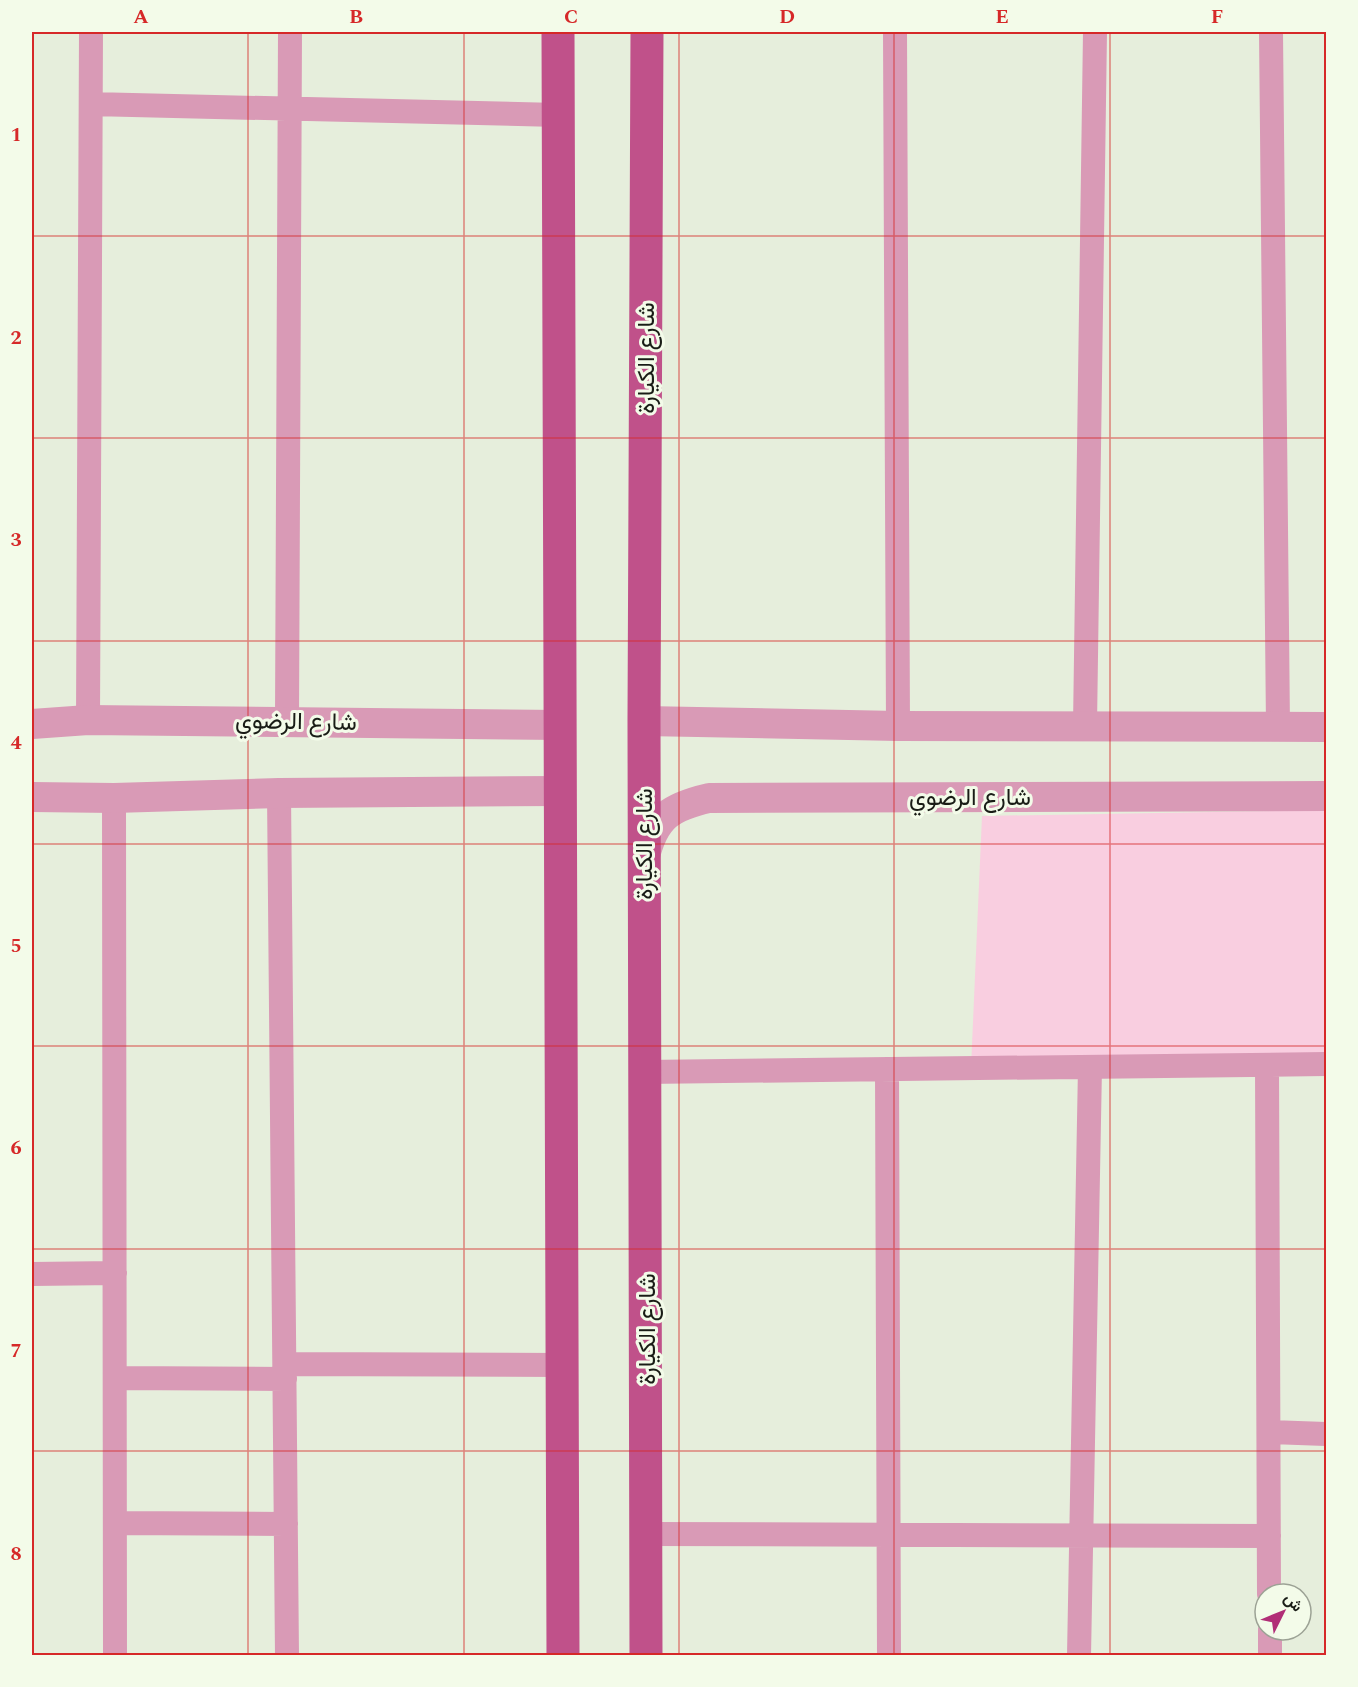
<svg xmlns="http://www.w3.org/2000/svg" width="1358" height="1687" viewBox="0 0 1358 1687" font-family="Spectral,Vazirmatn,serif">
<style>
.green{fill:#f9cee0}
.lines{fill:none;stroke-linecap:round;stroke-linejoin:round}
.minor{stroke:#d99ab6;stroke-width:24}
.tertiary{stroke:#d99ab6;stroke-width:30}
.primary{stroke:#c0518a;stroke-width:33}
.grid{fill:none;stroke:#d62828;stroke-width:1.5;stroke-opacity:0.55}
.labels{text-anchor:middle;stroke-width:6;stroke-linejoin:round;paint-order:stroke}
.street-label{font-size:24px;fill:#191c16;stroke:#f3fbe9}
.neatline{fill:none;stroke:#d62828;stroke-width:2}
.grid-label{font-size:20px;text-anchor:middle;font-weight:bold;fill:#d62828}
</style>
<rect width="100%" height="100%" fill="#e6eedc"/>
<path class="green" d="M1326,810v254l-355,4 11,-252z"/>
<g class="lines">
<path class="minor" d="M895,32l3,694
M1271,32l7,695
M91,104l467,11
M88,720l3,-688
M287,721l3,-689
M1085,726l10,-694
M279,793l8,863
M114,798l1,858
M1267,1065l2,529
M887,1069l2,587
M645,1072l681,-8
M32,1274l83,-1
M286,1364l276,1
M115,1378l170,1
M1269,1432l57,2
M115,1523l171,1
M648,1534l621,2
M1270,1630v26
M1079,1656l11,-589"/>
<path class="tertiary" d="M644,721l254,5 428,1
M32,724l56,-4 472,5
M32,797l82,1 165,-5 281,-2
M645,856c10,-39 25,-49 64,-58l617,-2"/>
<path class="primary" d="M558,32l5,1624
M646,1656l-2,-935 3,-689"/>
</g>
<path class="grid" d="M248,32v1624M464,32v1624M679,32v1624M894,32v1624M1110,32v1624M32,236h1294M32,438h1294M32,641h1294M32,844h1294M32,1046h1294M32,1249h1294M32,1451h1294"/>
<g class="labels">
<g class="street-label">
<text transform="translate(646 358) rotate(-90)" y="8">شارع الكيارة</text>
<text transform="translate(296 721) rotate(1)" y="8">شارع الرضوي</text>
<text x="970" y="805">شارع الرضوي</text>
<text transform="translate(644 844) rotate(-90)" y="8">شارع الكيارة</text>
<text transform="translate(647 1329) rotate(-90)" y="8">شارع الكيارة</text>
</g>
</g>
<rect width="1358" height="1687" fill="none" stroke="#f3fbe9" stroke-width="66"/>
<g transform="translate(1283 1612) rotate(47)"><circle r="28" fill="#f3fbe9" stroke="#9ca295" stroke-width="1.5"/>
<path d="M0-4.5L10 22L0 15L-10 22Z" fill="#b12e77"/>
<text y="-9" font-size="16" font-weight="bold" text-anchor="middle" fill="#191c16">ش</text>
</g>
<rect x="33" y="33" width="1292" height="1621" class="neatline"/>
<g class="grid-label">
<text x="141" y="23">A</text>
<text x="356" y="23">B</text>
<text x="571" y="23">C</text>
<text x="787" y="23">D</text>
<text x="1002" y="23">E</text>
<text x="1217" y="23">F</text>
<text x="16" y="141">1</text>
<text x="16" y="344">2</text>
<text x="16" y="546">3</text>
<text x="16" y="749">4</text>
<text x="16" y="952">5</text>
<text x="16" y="1154">6</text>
<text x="16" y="1357">7</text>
<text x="16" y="1560">8</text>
</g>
</svg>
